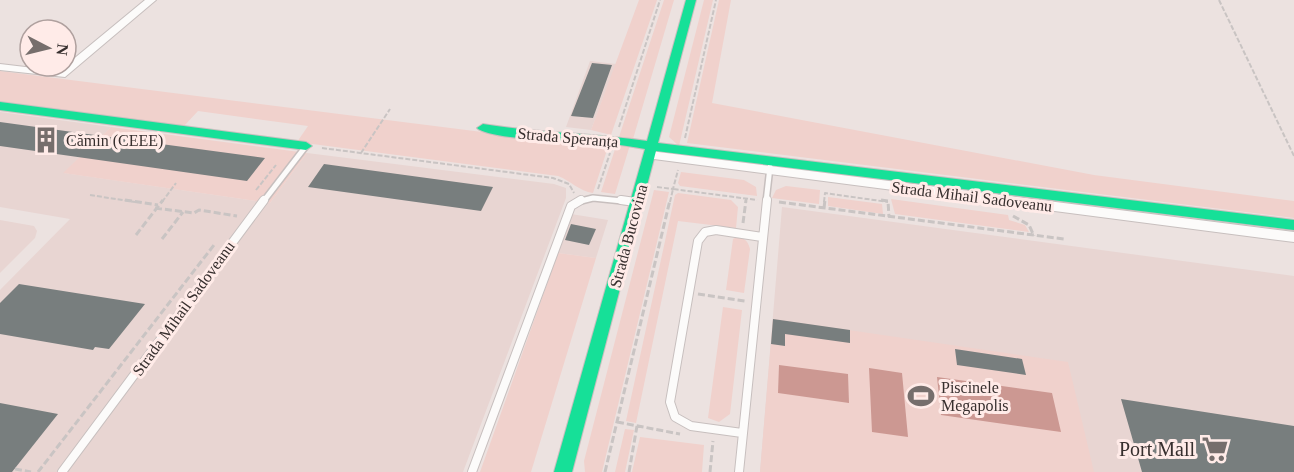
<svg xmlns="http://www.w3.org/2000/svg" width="1294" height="472" viewBox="0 0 1294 472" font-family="Georgia,serif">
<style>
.built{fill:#e8d5d2}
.green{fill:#f0d1cc}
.water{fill:#cc9892}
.building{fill:#787e7e}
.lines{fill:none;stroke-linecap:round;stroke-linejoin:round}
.lane-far1-casing{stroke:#c7bfbe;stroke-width:8}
.lane-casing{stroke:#c7bfbe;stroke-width:10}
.street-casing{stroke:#c7bfbe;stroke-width:2}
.fast-casing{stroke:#c7bfbe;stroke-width:2}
.path-far1{stroke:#c9c4c3;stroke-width:2;stroke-dasharray:5 2;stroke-linecap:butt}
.path{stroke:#c9c4c3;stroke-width:3;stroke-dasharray:7 3;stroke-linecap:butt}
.lane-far1{stroke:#fcfbfa;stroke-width:5}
.lane{stroke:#fcfbfa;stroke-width:8}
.street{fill:#fcfbfa;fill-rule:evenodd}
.fast{fill:#16e098;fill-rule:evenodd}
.labels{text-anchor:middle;stroke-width:6;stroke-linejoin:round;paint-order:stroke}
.street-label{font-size:16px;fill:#372f2e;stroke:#ffebe8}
.poi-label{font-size:16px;fill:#372f2e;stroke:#ffebe8;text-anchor:start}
.near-poi-label{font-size:20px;fill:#372f2e;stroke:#ffebe8;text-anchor:end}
</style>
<rect width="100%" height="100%" fill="#ece2e0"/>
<path class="built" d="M590,61l26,3 -25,66 -25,-3z
M0,112l111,15 -47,46 206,30 37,-50 247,31 12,4v10l-103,274h-463v-182l70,-71 -70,-12z
M782,207l512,69v196h-534z
M571,214l37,6 -12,38 -38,-5z
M0,220l34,6 3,5 -2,7 -35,35z"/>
<path class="green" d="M639,0h18l-46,135 -20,-5z
M664,0h10l-41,139 -14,-2z
M704,0h9l-34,146 -10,-9z
M719,0h12l-19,103 382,72 200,26v17l-607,-75z
M0,71l521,66 88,7 -16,49c-14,-2 -22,-12 -35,-17l-261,-34 11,-16 -110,-15 -14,15 -184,-25z
M111,127l196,26 -37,50 -207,-30z
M617,143l13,2 -15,49 -14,-2z
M681,172l63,8 12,7 1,9 -77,-10 -2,-3z
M786,186l34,4 -1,14 -47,-6 4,-8z
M654,190l15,2 -67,280h-17l-1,-11z
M678,193l53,7 7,7 -2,21 -58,-7 -42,202 -10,-2 49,-226z
M828,197l54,7 1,10 -55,-8z
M891,199l117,16 1,5 16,5 4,7 -134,-18z
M737,237c8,1 11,4 13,12l-6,44 -18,-3 7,-51z
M558,253l38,5 -65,214h-51z
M723,307l19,3 -12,104 -11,8 -11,-4z
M773,319l295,43 26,110h-334z
M625,429l9,1 -9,42h-10z
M640,437l64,8 -2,27h-70z"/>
<path class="water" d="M779,365l69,9 1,29 -71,-10z
M869,368l33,5 6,64 -36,-5z
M937,377l115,16 9,39 -120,-17z"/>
<path class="building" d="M592,63l20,2 -19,53 -22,-2z
M0,122l109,15 156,21 -18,23 -247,-35z
M324,164l169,23 -12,24 -173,-24z
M571,224l25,5 -7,16 -24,-5z
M19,284l126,20 -36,45 -14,-2 -2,3 -93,-16v-31z
M773,319l77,11v13l-65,-9v12l-14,-2z
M955,349l67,10 4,16 -69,-10z
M1121,399l173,27v46h-152z
M0,403l58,11 -46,58h-12z"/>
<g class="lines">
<g class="lane-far1-casing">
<path id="lane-far1" d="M263,202l43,-56
M577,202l16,-4 39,4
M766,202l4,-35"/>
</g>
<g class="lane-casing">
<path id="lane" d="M621,200l14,2
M742,433l-51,-7 -16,-9 -5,-15 28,-161 7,-9 11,-2 46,7
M62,472l202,-272
M472,472l99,-266 10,-6
M739,472l28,-272"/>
</g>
<g class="street-casing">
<path id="street" d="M145,0h11l-91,77 -65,-7v-6l59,7z
M650,151l644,81v10l-648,-84 -2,-3 2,-3z"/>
</g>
<g class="fast-casing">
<path id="fast" d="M686,0h10l-38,143 636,77v10l-638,-79 -84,321h-18l91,-323c-11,-2 -22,-4 -33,-5 -24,-2 -121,-3 -135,-16l6,-4c54,9 109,9 164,17z
M0,102l306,40 6,4 -6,4 -306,-40z"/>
</g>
<path class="path-far1" d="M1219,0l75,156
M619,127l41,-127
M685,138l31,-138
M322,148l231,30 16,6 5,9
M361,153l29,-44
M657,187l16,2 5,-19
M598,189l12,-36
M256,190l20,-25
M90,195l45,7
M162,202l14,-19
M670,202l3,-13 84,11
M746,202v-4
M824,202l1,-9 63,9"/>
<path class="path" d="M125,200l33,5
M881,200l7,1 1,16
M779,202l285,37
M155,208l39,5 5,-3 38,6
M824,208l1,-8
M1013,216l16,9 5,11
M743,223l3,-23
M136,235l27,-35
M162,239l21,-27
M698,294l47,7
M617,422l63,12
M15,469l16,3
M38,472l176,-227
M605,472l65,-272
M629,472l8,-46
M710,472l3,-31"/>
<use href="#lane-far1" class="lane-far1"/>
<use href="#lane" class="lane"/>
<use href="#street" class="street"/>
<use href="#fast" class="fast"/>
</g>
<defs>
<g id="building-bare" transform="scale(2.07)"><path d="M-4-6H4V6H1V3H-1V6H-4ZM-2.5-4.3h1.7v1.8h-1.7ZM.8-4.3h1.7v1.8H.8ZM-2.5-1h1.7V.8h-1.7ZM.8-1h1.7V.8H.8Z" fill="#766e6c" stroke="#ffebe8" stroke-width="2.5" paint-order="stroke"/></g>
<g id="stadium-bare" transform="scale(2.07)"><path d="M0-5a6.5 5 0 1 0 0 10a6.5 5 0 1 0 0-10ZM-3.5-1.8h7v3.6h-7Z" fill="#766e6c" stroke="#ffebe8" stroke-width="2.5" paint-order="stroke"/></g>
<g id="supermarket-bare" transform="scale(2.07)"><path d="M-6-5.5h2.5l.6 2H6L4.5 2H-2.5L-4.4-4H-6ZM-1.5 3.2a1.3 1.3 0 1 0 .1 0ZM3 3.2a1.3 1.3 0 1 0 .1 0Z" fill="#766e6c" stroke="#ffebe8" stroke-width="2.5" paint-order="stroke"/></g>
</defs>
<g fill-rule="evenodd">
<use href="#building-bare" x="46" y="140"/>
<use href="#stadium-bare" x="921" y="396"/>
<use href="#supermarket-bare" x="1215" y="449"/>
</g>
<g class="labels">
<g class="street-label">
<text transform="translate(568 137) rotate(5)" y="6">Strada Speranța</text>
<text transform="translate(972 196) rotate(7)" y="6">Strada Mihail Sadoveanu</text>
<text transform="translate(628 236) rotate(-75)" y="6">Strada Bucovina</text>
<text transform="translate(183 308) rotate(-54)" y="6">Strada Mihail Sadoveanu</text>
</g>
<g class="poi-label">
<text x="66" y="146">Cămin (CEEE)</text>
<text x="941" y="393">Piscinele<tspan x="941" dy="18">Megapolis</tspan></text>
</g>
<g class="near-poi-label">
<text x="1195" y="456">Port Mall</text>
</g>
</g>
<g transform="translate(48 48) rotate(97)"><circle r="28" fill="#ffebe8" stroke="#afa09e" stroke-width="1.5"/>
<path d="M0-4.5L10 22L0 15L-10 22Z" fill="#766e6c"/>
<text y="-9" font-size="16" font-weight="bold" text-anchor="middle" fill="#372f2e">N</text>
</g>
</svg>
